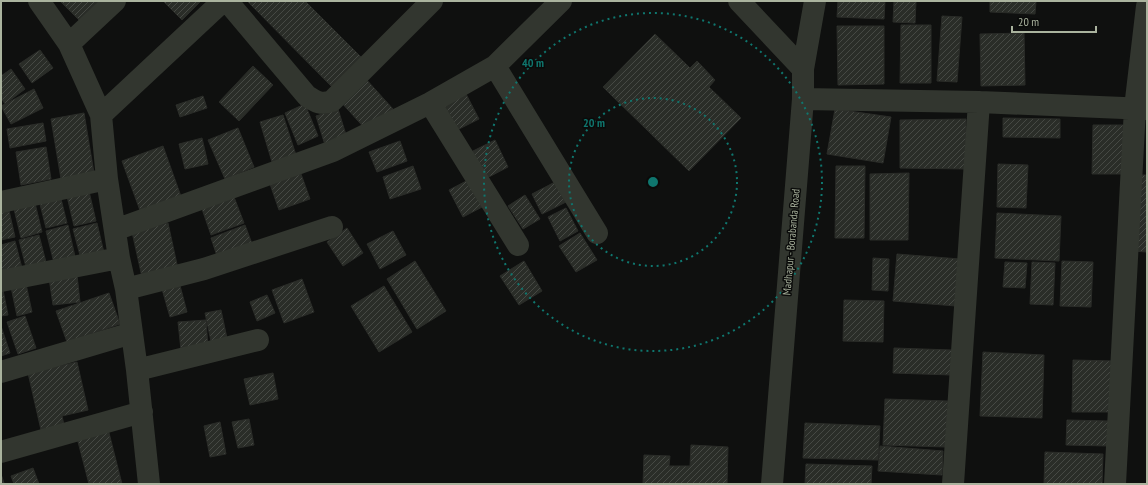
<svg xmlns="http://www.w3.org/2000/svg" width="1148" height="485" viewBox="0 0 1148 485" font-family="'PT Sans Narrow',sans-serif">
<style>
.building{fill:url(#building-hatch);stroke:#2a2c28}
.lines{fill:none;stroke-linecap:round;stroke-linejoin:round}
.minor{stroke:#32362f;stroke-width:22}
.ring{fill:none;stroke:#0f766e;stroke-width:2;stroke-dasharray:2 4}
.labels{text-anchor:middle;stroke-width:3;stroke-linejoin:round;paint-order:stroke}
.street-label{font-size:11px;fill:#aab39e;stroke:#0a0b0a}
.centre{fill:#0f766e;stroke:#0a0b0a;stroke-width:2}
.ring-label{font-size:12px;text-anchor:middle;font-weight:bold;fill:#0f766e;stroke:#0a0b0a;stroke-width:3;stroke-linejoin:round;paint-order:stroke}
</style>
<defs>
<pattern id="building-hatch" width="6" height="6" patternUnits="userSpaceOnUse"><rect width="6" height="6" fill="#2a2d28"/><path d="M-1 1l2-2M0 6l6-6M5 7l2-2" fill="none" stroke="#464944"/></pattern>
</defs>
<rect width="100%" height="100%" fill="#0f100f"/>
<path class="building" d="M60,1h39l-19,20z
M163,1h38l-19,19z
M247,1h58l58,58 -30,29z
M838,1h47l-1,18 -47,-2z
M894,1h22l-1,22 -22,-1z
M990,1h46l-1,13 -45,-2z
M942,16l20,1 -5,65 -20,-1z
M901,25h30v58h-31z
M837,26h47v58l-46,1z
M1024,33l1,52 -44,1 -1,-52z
M655,34l35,34 7,-7 18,19 -6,7 32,31 -52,53 -86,-84z
M40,50l13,18 -21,15 -13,-19z
M253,66l20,19 -34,36 -20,-19z
M11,69l14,20 -20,15 -4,-6v-22z
M365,78l28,31 -25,23 -28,-31z
M34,89l9,19 -32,16 -10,-18z
M464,90l15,29 -22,11 -15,-29z
M203,96l4,12 -27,9 -4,-12z
M305,104l13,32 -20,9 -13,-32z
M338,109l9,29 -22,7 -9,-29z
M835,109l56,8 -8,46 -56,-9z
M84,113l10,60 -33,6 -10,-60z
M283,115l13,40 -24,7 -12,-40z
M1003,118l57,1v19l-57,-1z
M966,119v50l-66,-1v-48z
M43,123l3,18 -36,7 -3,-19z
M1093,125h31l-1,49h-31z
M238,128l16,39 -29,12 -17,-39z
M202,138l6,26 -23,5 -6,-25z
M495,140l13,27 -25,13 -14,-27z
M400,141l7,20 -30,11 -8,-20z
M163,146l20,56 -41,14 -20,-55z
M46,147l5,32 -30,6 -5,-33z
M998,164l30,1 -2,43 -29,-1z
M413,166l8,23 -31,10 -7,-22z
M836,166h29l-1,72h-29z
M909,173l-1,67h-38v-66z
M301,174l9,25 -31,11 -9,-26z
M1136,175h11v77l-15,-1z
M472,178l14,27 -23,12 -14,-27z
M555,182l11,20 -24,12 -10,-20z
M88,187l8,34 -22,5 -8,-34z
M59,191l8,32 -21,5 -8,-32z
M525,195l15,24 -17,10 -15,-23z
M234,197l10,26 -33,12 -9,-26z
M34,199l8,33 -21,6 -8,-33z
M8,206l7,31 -14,3v-33z
M566,208l12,23 -18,10 -12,-24z
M997,213l64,3 -2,45 -64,-3z
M97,223l8,34 -23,6 -9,-34z
M168,223l10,46 -36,8 -10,-45z
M68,225l8,36 -21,6 -9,-36z
M245,225l9,24 -35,13 -8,-24z
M347,228l16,25 -20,13 -16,-24z
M393,231l13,24 -26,14 -13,-25z
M580,233l17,27 -21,12 -17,-26z
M39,235l8,31 -20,5 -8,-31z
M15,241l7,27 -21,6v-29z
M897,254l63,5 -4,47 -63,-5z
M873,258l16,1 -1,32 -16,-1z
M415,261l31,50 -29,18 -30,-50z
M524,261l18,30 -23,14 -19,-29z
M1062,261l31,1 -2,45 -31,-1z
M1005,262l22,1 -2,25 -22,-1z
M1032,262l23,1 -2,42 -23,-1z
M77,275l3,27 -27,3 -4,-27z
M178,278l9,34 -17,5 -10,-35z
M302,279l12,33 -30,11 -12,-33z
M26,284l6,28 -15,4 -6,-29z
M2,285l6,30 -7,1v-30z
M384,286l28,46 -33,20 -28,-46z
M109,293l11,31 -53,18 -11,-31z
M267,295l8,18 -18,8 -7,-19z
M844,300l40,1 -1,41 -40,-1z
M221,310l7,33 -16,3 -7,-33z
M25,316l11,32 -18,6 -11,-32z
M206,320l2,28 -27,2 -3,-28z
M1,326l9,27 -9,3z
M894,348l58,2 -1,25 -58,-2z
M983,352l61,3 -2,63 -62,-2z
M1073,360l42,1 -1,51h-42z
M77,362l11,48 -26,6 2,9 -23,5 -13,-57z
M273,373l5,26 -28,6 -6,-26z
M885,399l63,2 -2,46 -63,-2z
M249,419l5,26 -16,3 -6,-26z
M1067,420l42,1 -1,25 -42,-1z
M220,422l6,32 -16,3 -6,-31z
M805,423l75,3 -2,34 -75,-2z
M107,425l15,59h-33l-13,-50z
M691,445l37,2 -1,37h-84l1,-29 26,1 -1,10h21z
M880,446l63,5 -1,24 -64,-4z
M1045,452l58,2 -1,30h-58z
M806,464l66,2 -1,18h-66z
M33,468l6,16h-25l-3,-8z
M1,474l3,9 -2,1h-1z"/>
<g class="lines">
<path class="minor" d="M39,1l30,43 32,71 6,64 12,79 7,31 11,81 12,114
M227,1l80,95c9,6 14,9 25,5l100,-100
M739,1l64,68
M69,44l46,-43
M495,66l102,167
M803,99l176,3 168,7
M430,103l88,142
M101,115l122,-114
M1,202l106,-23
M115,230l218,-79 97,-48 65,-37 66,-65
M1,281l118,-23
M126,289l78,-20 128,-42
M137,370l121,-30
M1,372l131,-39
M1,452l141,-40
M772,484l31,-385v-30l12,-68
M953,484l26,-382
M1115,484l20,-376 12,-102"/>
</g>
<g class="ring">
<circle cx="653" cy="182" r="84"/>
<circle cx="653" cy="182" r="169"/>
</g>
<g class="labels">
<g class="street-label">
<text transform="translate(791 242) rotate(-85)" y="4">Madhapur - Borabanda Road</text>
</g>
</g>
<circle cx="653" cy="182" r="6" class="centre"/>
<g class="ring-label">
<text x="533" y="67">40 m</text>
<text x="594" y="127">20 m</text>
</g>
<rect width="1148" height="485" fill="none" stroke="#aab39e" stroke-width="4"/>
<path d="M1012 26v6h84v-6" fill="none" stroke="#aab39e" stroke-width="2"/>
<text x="1018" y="26" font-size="12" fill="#aab39e" stroke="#0a0b0a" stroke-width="3" paint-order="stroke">20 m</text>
</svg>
